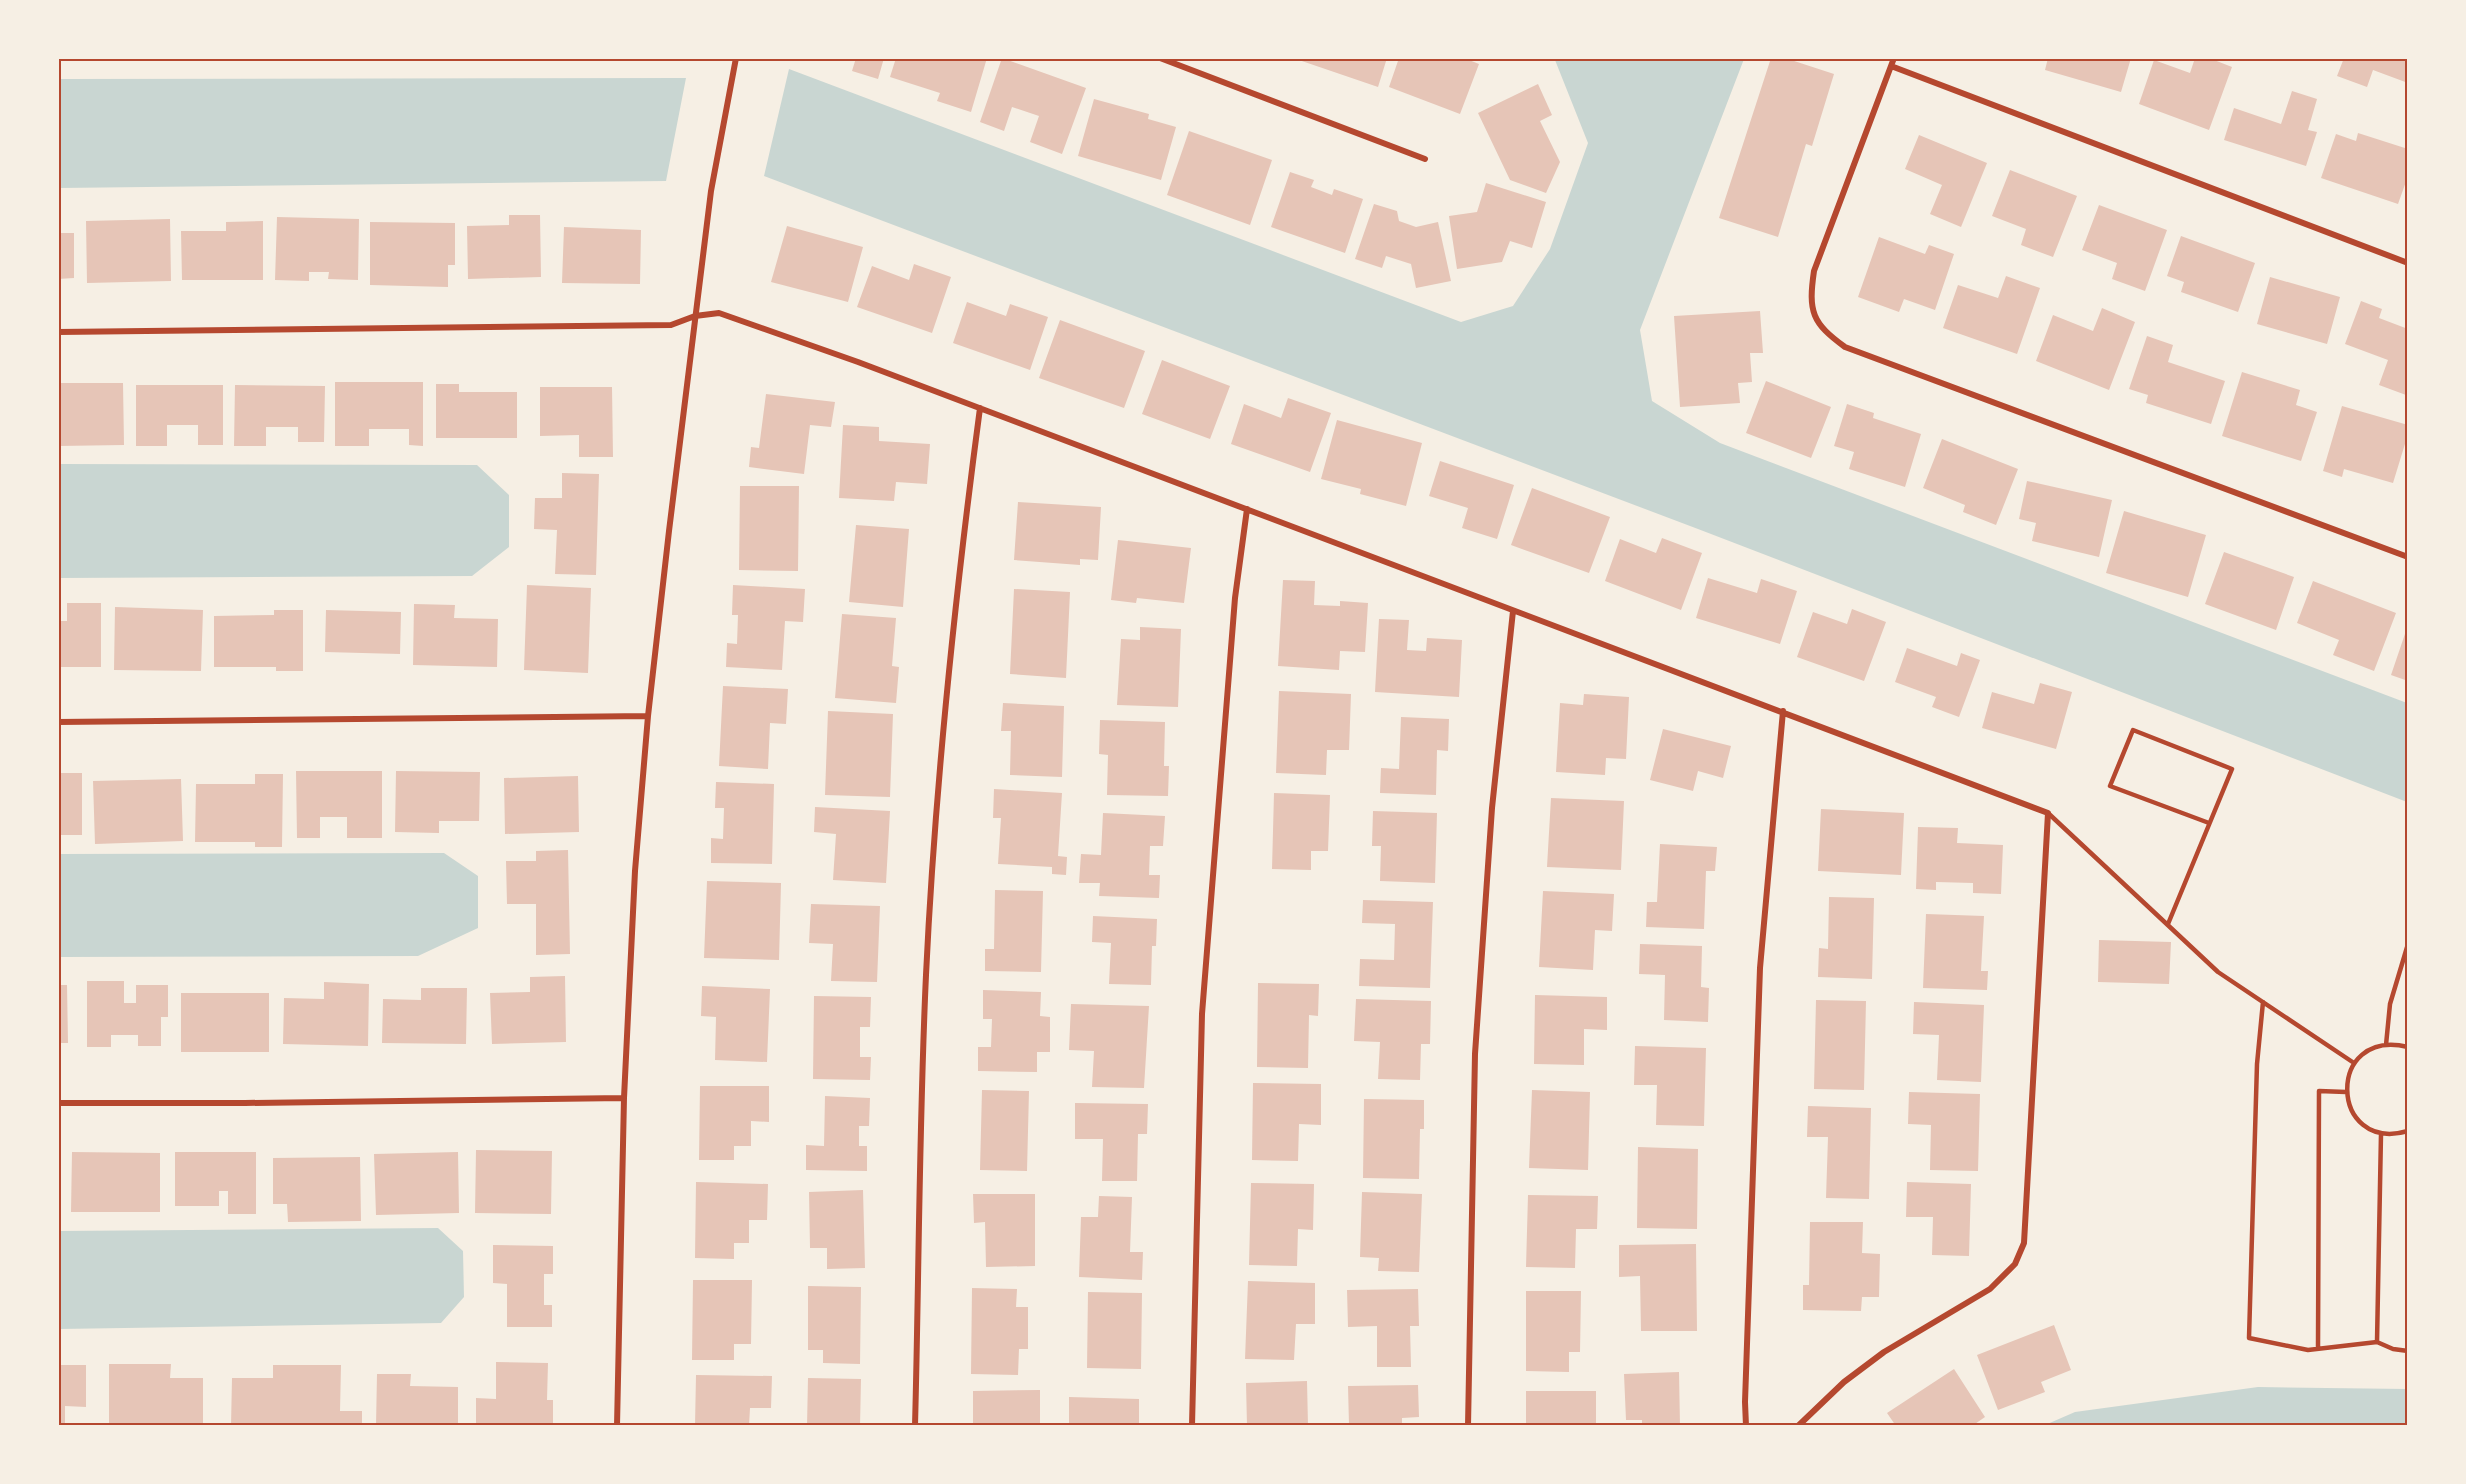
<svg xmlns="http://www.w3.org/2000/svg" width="2466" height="1484" viewBox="0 0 2466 1484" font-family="'Fira Sans',sans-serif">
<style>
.water{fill:#c9d6d2}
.building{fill:#e6c5b7}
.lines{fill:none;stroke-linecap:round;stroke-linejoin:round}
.service{stroke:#b5482f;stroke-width:4.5}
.minor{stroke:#b5482f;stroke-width:6}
.neatline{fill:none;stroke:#b5482f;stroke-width:2}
</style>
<rect width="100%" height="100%" fill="#f6efe4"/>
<path class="water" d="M1552,59h192l-104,271 12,71 68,42 687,260v99l-709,-273 -934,-353 25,-107 672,253 52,-16 37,-57 38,-106 -33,-83z
M686,78l-20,103 -607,7v-109z
M58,464l419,1 32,30v52l-37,29 -413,2z
M444,853l34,23v52l-60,28 -359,1v-103z
M438,1228l25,23 1,46 -23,26 -382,6v-98z
M2258,1387l149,2v36h-362l30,-13z"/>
<path class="building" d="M856,58h28l-6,21 -26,-8z
M896,58h91l-16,54 -34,-11 3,-8 -50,-16z
M1002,58l84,30 -24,66 -32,-12 9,-26 -27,-9 -8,24 -24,-9z
M1293,58h94l-9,29z
M1399,58h65l15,6 -19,50 -71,-27z
M1771,58h14l49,16 -22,72 -6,-2 -28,93 -59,-19z
M2048,58h83l-10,34 -76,-22z
M2195,58h14l23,9 -23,63 -70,-26 15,-44 36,13z
M2344,58h64v25l-35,-13 -6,17 -30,-11z
M1538,84l14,31 -12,6 20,41 -14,31 -36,-13 -32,-67z
M2292,91l25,8 -9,31 9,2 -11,34 -82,-26 10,-32 47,16z
M1094,99l55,15 -1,5 28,8 -15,53 -83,-24z
M1189,131l83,29 -22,65 -83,-30z
M2358,133l50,16v27l-10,28 -77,-26 15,-44 20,7z
M1919,135l68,28 -26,64 -31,-13 12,-29 -37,-16z
M2010,170l67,26 -24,61 -32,-12 5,-16 -34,-13z
M1290,172l24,8 -3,7 21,8 2,-6 29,10 -18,54 -74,-26z
M1486,183l60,19 -14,46 -22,-7 -8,21 -45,7 -8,-53 28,-4z
M1374,204l23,7 2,10 17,6 22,-5 13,59 -35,7 -5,-24 -25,-8 -4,12 -27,-9z
M2099,205l68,25 -22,61 -33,-12 5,-16 -35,-13z
M509,215h31l1,62 -73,2 -1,-53 42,-1z
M277,217l82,2 -1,61 -30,-1 1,-7h-20v9l-34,-1z
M170,219l1,62 -84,2 -1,-62z
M263,221v59h-81l-1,-49h45v-9z
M370,222l85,1v42h-7v22l-78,-2z
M787,226l76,21 -15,55 -77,-20z
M564,227l77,3 -1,54 -78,-1z
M58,233h16v45l-16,1z
M2181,236l74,27 -17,49 -57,-20 3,-10 -17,-6z
M1879,237l46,17 4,-9 25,9 -19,56 -31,-11 -5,13 -41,-15z
M914,264l37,13 -19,56 -75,-26 15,-41 37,14z
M2006,276l34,12 -23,66 -74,-26 15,-43 40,13z
M2270,277l70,20 -13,47 -70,-20z
M2361,301l21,8 -3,9 29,11 -2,66 -27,-10 9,-25 -43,-16z
M967,302l39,14 4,-12 38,13 -18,53 -77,-27z
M2102,308l33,14 -26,68 -73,-29 17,-46 40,16z
M1760,311l3,42h-13l2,29 -14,1 2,20 -60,4 -6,-91z
M1060,320l85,31 -21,57 -85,-30z
M2147,336l26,9 -5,17 57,19 -14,43 -65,-21 2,-8 -19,-6z
M1162,360l68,26 -20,53 -68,-25z
M2242,372l58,18 -4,15 21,7 -16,49 -79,-25z
M1766,381l65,26 -20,51 -65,-25z
M335,382h88v64l-14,-1v-16h-40v17h-34z
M58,383h65l1,62 -66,1z
M436,384h23v8h58v46h-81z
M136,385h87v60h-25v-20h-31v21h-31z
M235,385l90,1 -1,56h-26v-15h-32v19h-32z
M540,387h72l1,70h-34v-22l-39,1z
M766,394l69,8 -4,25 -21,-2 -6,49 -55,-7 2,-20 8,1z
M1288,398l43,15 -21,59 -79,-28 13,-40 37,14z
M1847,404l27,9 -1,5 48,16 -16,53 -56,-18 5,-17 -20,-6z
M2342,406l66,19v9l-15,49 -49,-14 -2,8 -19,-6z
M1337,420l85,23 -16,63 -46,-12 1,-5 -40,-10z
M843,425l36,2v14l51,3 -3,40 -31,-2 -2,19 -55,-3z
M1942,439l76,30 -22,56 -33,-13 2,-7 -42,-17z
M1440,461l74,24 -17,54 -35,-11 6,-20 -39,-12z
M562,473l37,1 -3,101 -41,-1 2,-44 -23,-1 1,-31h27z
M2027,481l85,19 -13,57 -67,-16 4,-18 -17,-4z
M740,486h59l-1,85 -59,-1z
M1532,488l78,29 -21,56 -78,-28z
M1018,502l83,5 -3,53 -18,-1v6l-66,-5z
M2124,511l82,24 -18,62 -82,-24z
M856,525l53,4 -6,78 -54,-5z
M1662,538l40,15 -21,57 -76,-29 15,-42 36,14z
M1118,540l73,8 -7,55 -47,-5 -1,5 -25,-3z
M2224,552l70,25 -18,53 -71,-26z
M1708,578l49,15 4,-14 36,12 -17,53 -84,-26z
M1283,580l32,1 -1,24 26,1v-5l28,2 -3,49 -25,-1 -1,19 -61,-4z
M2313,581l83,32 -22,58 -41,-16 6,-15 -42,-17z
M527,585l64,3 -3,85 -64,-3z
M733,585l72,4 -2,33 -18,-1 -3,49 -56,-3 1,-24 10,1 1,-29h-6z
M1014,589l56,3 -4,86 -56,-4z
M67,603h34v64h-43v-46h9z
M414,604l41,1 -1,13 44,1 -1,48 -84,-2z
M115,607l88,3 -2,61 -87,-1z
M1852,609l34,13 -22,59 -67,-24 16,-45 34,12z
M274,610h29v61h-27v-4h-62v-51l60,-1z
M326,610l75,2 -1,42 -75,-2z
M842,614l54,4 -4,48 7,1 -3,36 -61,-5z
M1379,619l30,1 -2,30 19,1 1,-13 35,2 -3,57 -84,-5z
M1140,627l41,2 -3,78 -61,-2 4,-66 19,1z
M2407,628h1v53l-17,-6z
M1907,648l50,18 4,-13 19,7 -21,57 -27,-10 4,-10 -41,-15z
M2040,683l32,9 -16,57 -74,-21 10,-36 42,12z
M723,686l65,3 -2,35 -16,-1 -2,46 -49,-3z
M1279,691l72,3 -2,56h-22l-1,25 -50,-2z
M1584,694l45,3 -3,62 -20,-1 -1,17 -49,-3 4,-69 23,2z
M1003,703l61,3 -2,71 -52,-2 1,-44h-10z
M828,711l65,3 -3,83 -65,-2z
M1401,717l48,2 -1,32 -11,-1 -1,45 -56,-2 1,-25 18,1z
M1100,720l65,2 -1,44h5l-1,30 -61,-1 1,-40 -9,-1z
M1663,729l68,17 -8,32 -25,-7 -5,20 -43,-11z
M296,771h86v67h-35v-21h-27v21h-23z
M396,771l84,1 -1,49h-40v12l-44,-1z
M58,773h24v62h-24z
M255,774h28l-1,73h-27v-5h-60l1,-58h59z
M578,776l1,56 -74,2 -1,-56z
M181,779l2,62 -88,3 -2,-63z
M716,782l58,2 -2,80 -61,-1v-25l12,1 1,-31h-9z
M994,789l68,4 -4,63 9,1 -1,18 -14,-1v-7l-54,-3 3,-46h-8z
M1274,793l56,2 -2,56h-17v19l-39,-1z
M1551,798l73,3 -3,69 -74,-3z
M815,807l75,4 -4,72 -53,-3 3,-46 -22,-2z
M1821,809l83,4 -3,62 -83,-4z
M1373,811l64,2 -2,70 -55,-2 1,-35h-9z
M1103,813l62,3 -2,30h-13l-1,29h11l-1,23 -60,-2 1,-13h-21l2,-29 20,1z
M1918,827l40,1 -1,15 46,2 -2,49 -28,-1v-10l-37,-1v8l-20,-1z
M1660,844l57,3 -2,24h-9l-2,58 -58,-2 1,-25h10z
M568,850l2,104 -34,1v-51h-29l-1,-43h30v-10z
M707,881l74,2 -2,77 -75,-2z
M995,890l48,1 -2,81 -56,-1v-22h9z
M1543,891l71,3 -2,37 -17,-1 -2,40 -54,-3z
M1829,897l45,1 -2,81 -54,-2 1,-29 9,1z
M1363,900l70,2 -3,86 -71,-2 1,-27 34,1 1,-36 -33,-1z
M811,904l69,2 -3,76 -46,-1 2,-37 -24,-1z
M1926,914l58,2 -3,55h7l-1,19 -64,-2z
M1093,916l64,3 -1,27h-4l-1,39 -42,-1 2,-41 -19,-1z
M2099,940l72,2 -2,42 -71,-2z
M1640,944l62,2 -1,41 8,1 -1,34 -44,-2 1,-45 -26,-1z
M565,976l1,66 -74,2 -2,-51 40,-1v-15z
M87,981h37v22h12v-18h32v32h-7v29h-23v-11h-27v12h-24z
M324,982l45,2 -1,62 -85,-2 1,-46 40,1z
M1258,983l61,1 -1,32 -9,-1 -1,53 -51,-1z
M58,985h9l1,58h-10z
M702,986l68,3 -3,73 -52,-2 1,-43 -15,-1z
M421,988h46l-1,56 -84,-1 1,-44 38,1z
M983,990l58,2 -1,24 10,1v35h-13v20l-59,-1v-24h13l1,-28h-9z
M181,993h88v59h-88z
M1535,995l72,2v33l-23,-1v36l-50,-1z
M814,996l57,1 -1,30h-10v30h11l-1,23 -57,-1z
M1356,999l75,2 -1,43h-9l-1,36 -42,-1 2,-37 -26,-1z
M1816,1000l50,1 -2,89 -50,-1z
M1914,1002l70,3 -3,77 -44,-2 2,-45 -26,-1z
M1071,1004l78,2 -5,82 -52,-1 2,-36 -25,-1z
M1635,1046l71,2 -2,78 -48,-1 1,-40h-23z
M1253,1083l68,1v41l-22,-1 -1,37 -46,-1z
M700,1086h69v36l-18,-1v25h-17v14h-35z
M982,1090l47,1 -2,80 -47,-1z
M1532,1090l58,2 -2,78 -59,-2z
M1909,1092l71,2 -2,77 -48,-1 1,-45 -23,-1z
M825,1096l45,2 -1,28h-10v20h8v25l-61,-1v-25l18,1z
M1364,1099l60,1v29h-4l-1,50 -56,-1z
M1075,1103l73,1 -1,30h-9l-1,47h-35l1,-42h-28z
M1808,1106l63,2 -2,91 -43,-1 2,-61h-21z
M1638,1147l60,2 -1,80 -60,-1z
M476,1150l76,1 -1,63 -76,-1z
M72,1152l88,1v59h-89z
M175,1152h81v62h-28v-23h-9v15h-44z
M458,1152l1,61 -83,2 -2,-61z
M360,1157l1,64 -73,1 -1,-18h-14v-46z
M696,1182l72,2 -1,36h-18v23h-15v16l-39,-1z
M1907,1182l64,2 -2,72 -37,-1 1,-38h-27z
M1251,1183l63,1 -1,46 -15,-1 -1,37 -48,-1z
M863,1190l2,78 -38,1v-21h-17l-1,-56z
M1362,1192l60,2 -3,78 -41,-1 1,-13 -19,-1z
M973,1194h62v72l-49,1 -1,-45 -11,1z
M1528,1195l70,1 -1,33h-21l-1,39 -49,-1z
M1099,1196l33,1 -2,55h13l-1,28 -63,-3 2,-60h17z
M1810,1222h53l-1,31 18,1 -1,43h-17l-1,14 -58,-1v-25h6z
M1696,1244l1,87h-56l-1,-55 -21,1v-32z
M493,1245l60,1v28h-9v31h8v22h-45v-43l-14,-1z
M693,1280h59l-1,64h-17v16h-42z
M1248,1281l67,2v41h-19l-2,36 -49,-1z
M808,1286l53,1 -1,77 -37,-1v-13h-15z
M972,1288l45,1 -1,18h12v42h-9l-1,26 -47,-1z
M1418,1289l1,37h-9l1,41h-34v-41l-29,1 -1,-37z
M1526,1291h55l-1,61h-11v20l-43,-1z
M1088,1292l54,1 -1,76 -54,-1z
M2054,1325l17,45 -30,12 4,10 -47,18 -21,-55z
M496,1362l52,1 -1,37h6v26h-77v-28l20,1z
M109,1364h62l-1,14h33v48h-94z
M58,1365h28v42l-21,-1v20h-7z
M273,1365h68l-1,46h22v15h-131l1,-48h41z
M1954,1369l31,48 -13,9h-76l-9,-13z
M1679,1372l1,54h-38v-6h-16l-2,-46z
M377,1374h34l-1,12 48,1v39h-82z
M696,1375l76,1 -1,32h-21l-1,18h-54z
M808,1378l53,1 -1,47h-53z
M1307,1381l1,45h-61l-1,-43z
M1418,1385l1,32 -17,1v8l-53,-1 -1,-39z
M1040,1390v36h-67v-35z
M1526,1391h70v35h-70z
M1069,1397l70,2v27h-70z"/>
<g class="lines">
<path class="service" d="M2048,813l170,159 136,91
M2168,924l64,-155 -99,-39 -23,56 99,37
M2263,1002l-6,62 -8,274 59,12 69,-8 16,7 15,2
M2386,1045l4,-41 18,-60
M2408,1047c-83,-20 -79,107 0,84
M2377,1342l4,-208
M2318,1349l1,-258 27,1"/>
<path class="minor" d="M1160,58l265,101
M1894,58l-80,213c-6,41 -2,52 31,76l563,210
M1891,66l517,197
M58,332l613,-7 24,-9 24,-3 139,49 1190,451 -24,430 -9,21 -25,25 -106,63 -40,30 -46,44
M58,722l590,-6
M58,1103h187l379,-5
M617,1426l7,-328 11,-227 13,-155 21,-185 42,-340 25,-133
M915,1426c4,-151 4,-301 11,-451 9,-190 29,-379 54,-567
M1192,1426l10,-412 33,-416 12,-89
M1468,1426l7,-372 17,-246 21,-197
M1746,1426l-1,-24 15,-434 23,-257"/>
</g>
<rect width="2466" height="1484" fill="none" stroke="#f6efe4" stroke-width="120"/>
<rect x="60" y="60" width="2346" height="1364" class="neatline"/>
</svg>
